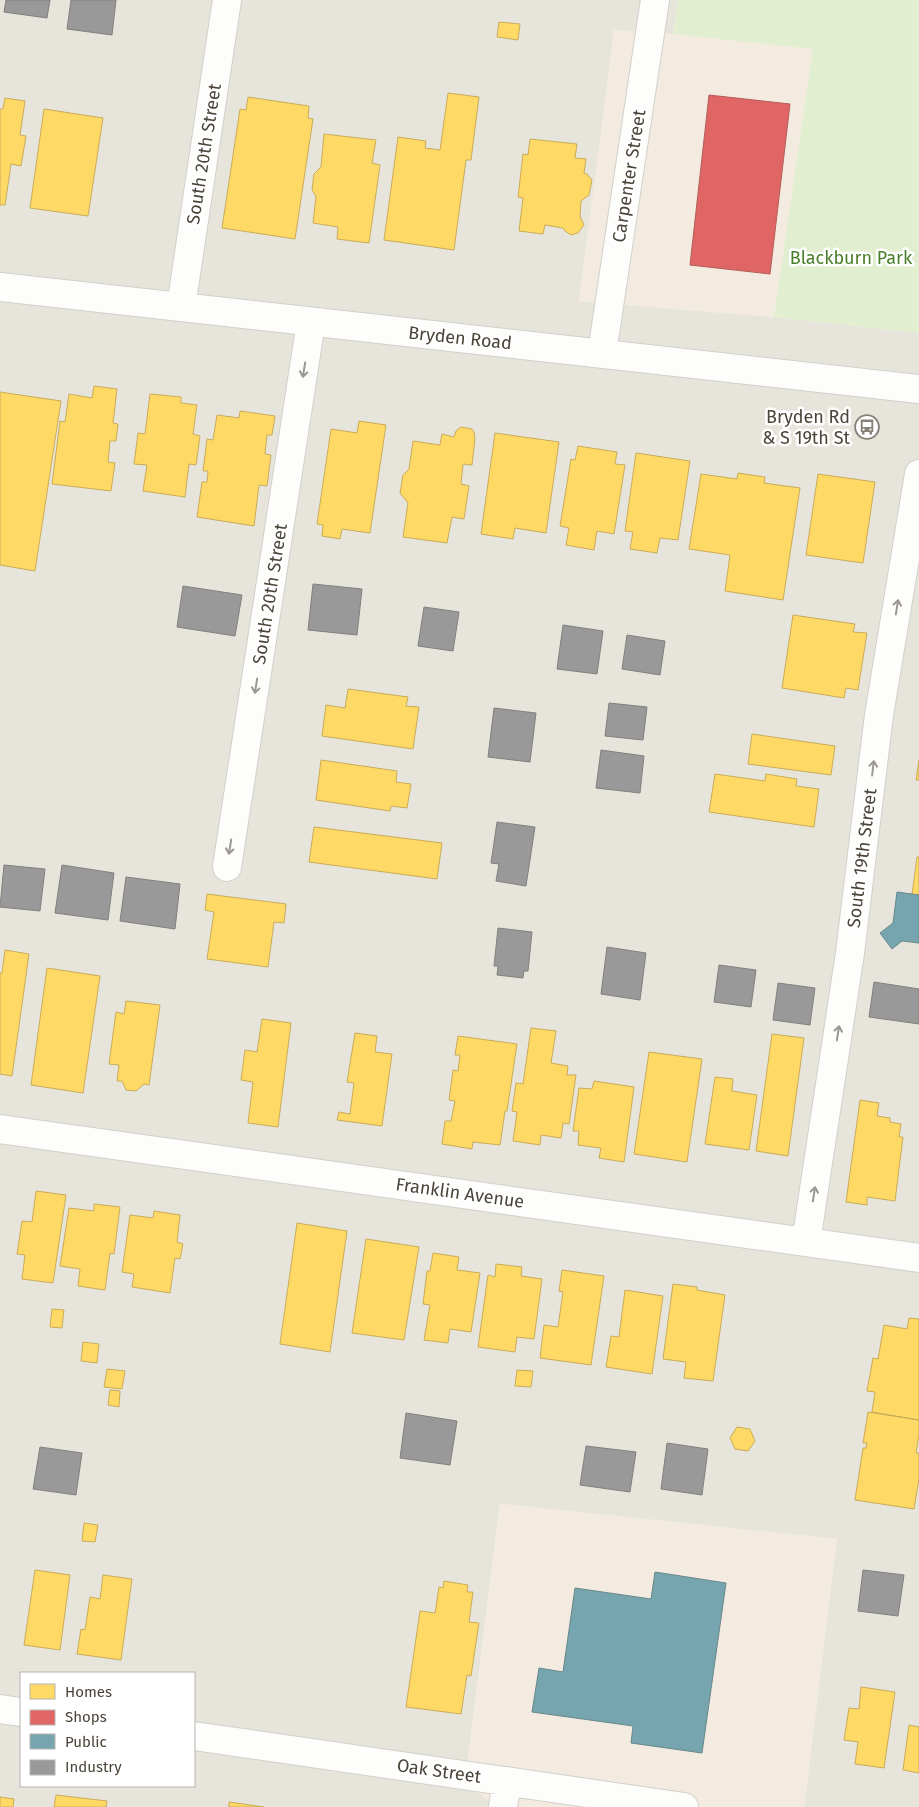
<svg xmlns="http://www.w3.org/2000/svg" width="919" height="1807" viewBox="0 0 919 1807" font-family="'Fira Sans',sans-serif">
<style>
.residential{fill:#e7e4dc;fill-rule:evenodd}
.commercial{fill:#f3ebdf}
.green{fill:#e1eecf}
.homes{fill:#ffd966;stroke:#c9ac58}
.shops{fill:#e06666;stroke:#b35c58}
.public{fill:#76a5af;stroke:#69888c}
.industry{fill:#999;stroke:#82807c}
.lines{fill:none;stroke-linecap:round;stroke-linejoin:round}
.minor-casing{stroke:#d2d0cb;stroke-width:30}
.minor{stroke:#fdfdfc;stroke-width:28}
.oneway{stroke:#9b9791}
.labels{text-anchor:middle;stroke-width:5;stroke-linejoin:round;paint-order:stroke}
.street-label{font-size:18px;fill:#4b4439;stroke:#fff}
.park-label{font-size:18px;fill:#4a7f2a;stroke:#fff}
.poi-label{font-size:18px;fill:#4b4439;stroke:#fff;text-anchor:end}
</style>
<rect width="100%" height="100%" fill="#f4f2ee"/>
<path class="residential" d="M0,0h678l-5,34 -58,-4 -36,271 195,16 145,16v1474h-115l33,-268 -337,-35 -35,280 33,23h-498zM21,1673h173v113h-173z"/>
<path class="commercial" d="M614,30l59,4 140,15 -39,268 -195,-16z
M500,1504l337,35 -33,268h-306l-33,-23z"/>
<path class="green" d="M678,0h241v333l-145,-16 39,-268 -140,-15z"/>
<path class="homes" d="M499,22l21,2 -2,16 -21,-3z
M448,93l31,4 -8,63h-5l-12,90 -70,-10 14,-103 28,4 -1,7 15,2z
M248,97l61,9 -1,12 5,1 -18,120 -73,-11 18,-119 6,1z
M5,98l20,3 -5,34 6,1 -5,30 -10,-2 -6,41h-5v-96h3z
M44,109l59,9 -15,98 -58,-8z
M324,134l52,6 -4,23 8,2 -11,78 -32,-4 1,-12 -25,-4 3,-27 -4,-6 2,-16 7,-7z
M530,139l47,5 -2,14 11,1 -2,14 3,1 5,6 -3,15 -8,6 -1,15 4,9 -6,8 -7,2 -6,-4 -2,-3 -18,-3 -2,9 -24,-3 4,-33 -5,-1 5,-43 5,1z
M94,386l23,3 -4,34 5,1 -2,17h-6l-2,21 7,1 -4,28 -59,-7 8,-63 5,1 4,-28 23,4z
M0,392l61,9 -26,170 -35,-6z
M150,394l31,3v6l16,2 -4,29 7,2 -4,29 -7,-1 -4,33 -42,-6 4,-26 -13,-1 4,-31 7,1z
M240,411l35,5 -3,19h-5l-2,19 6,1 -4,31 -8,-1 -5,41 -57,-9 5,-35h5l1,-11h-5l4,-32 6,1 4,-25 22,3z
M359,421l27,4 -16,108 -28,-4 -2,10 -18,-3 1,-11 -6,-1 14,-95 26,4z
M461,427l11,2 2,3 1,7 -3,26 -9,-1 -2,20 8,2 -5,33 -12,-2 -5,26 -44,-6 5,-34 -8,-10 3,-18 6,-6 4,-28 27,4 2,-11 12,3 2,-6z
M495,433l64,9 -13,91 -31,-5 -2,11 -32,-5z
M578,446l39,6 -2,12 10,1 -11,69 -17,-3 -3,19 -28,-5 3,-17 -9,-2 11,-67 4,1z
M636,453l54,8 -12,79 -18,-2 -3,15 -27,-4 3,-17 -8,-1z
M738,473l27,4 -1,6 36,5 -17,112 -58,-9 5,-36 -41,-6 12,-75 36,5z
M818,474l57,8 -12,81 -57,-8z
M793,615l62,9 -2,8 14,1 -9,57 -12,-2 -2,10 -62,-10z
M348,689l60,8 -2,9 13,1 -6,42 -91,-13 4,-31 19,3z
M752,734l83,12 -4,29 -83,-11z
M321,760l76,11 -1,11 15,2 -4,24 -16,-2 -1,5 -74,-11z
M919,760v20h-3z
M715,774l50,7 1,-7 31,5 -1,7 23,3 -5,38 -105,-15z
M314,827l128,16 -5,36 -128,-17z
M917,857h2v38l-7,-1z
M207,894l79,10 -2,19 -10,-1 -6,45 -61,-8 7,-47 -9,-2z
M5,950l24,4 -17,122 -12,-2v-101h2z
M47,968l53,8 -17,117 -52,-8z
M126,1001l34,4 -11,80 -5,-1 -8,7 -10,-1 -4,-9h-5l2,-16 -10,-1 7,-52 8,2z
M262,1019l29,4 -13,104 -30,-4 5,-41 -12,-2 4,-30 12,2z
M531,1028l25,3 -5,32 17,3 -1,9h9l-7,49 -6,-1 -2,15 -20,-3 -1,10 -27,-4 4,-29 -5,-1 4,-28 7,1z
M355,1033l22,3 -2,16 17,2 -10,72 -45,-6 2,-8 11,2 4,-31 -7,-1z
M772,1034l32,4 -16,118 -32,-5z
M458,1036l59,8 -10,67h-2l-5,34 -27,-3 -1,7 -30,-5 3,-23h6l4,-20 -6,-1 4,-30 5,1 2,-16h-5z
M649,1052l53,7 -15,103 -53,-8z
M715,1077l18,2 -1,12 25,4 -8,55 -44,-6z
M594,1081l40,6 -10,75 -25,-4 2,-10 -23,-3 1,-14h-6l6,-43 13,1z
M860,1100l19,3 -2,13 13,2v4l11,2 -2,13h4l-8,64 -28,-4v8l-21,-3z
M36,1191l30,4 -13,88 -31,-4 3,-24 -8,-1 5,-33 10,1z
M94,1204l26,3 -6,47 -4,-1 -5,37 -27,-4 2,-17 -20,-3 9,-58 25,3z
M154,1211l26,4 -3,27 6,2 -3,15 -5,-1 -5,35 -38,-6 2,-13 -12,-2 8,-57 23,3z
M297,1223l50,8 -17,121 -50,-8z
M366,1239l53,8 -15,93 -52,-7z
M433,1253l26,4 -2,13 23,3 -9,59 -21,-3 -2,14 -24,-3 6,-35 -7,-1 4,-33h3z
M496,1264l26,3 -1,9 21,3 -8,60 -17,-2 -2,15 -37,-5 10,-72 7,2z
M562,1270l42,6 -13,89 -51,-7 4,-33 14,2 5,-35 -4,-1z
M673,1284l24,3v3l28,5 -12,86 -29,-3 2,-16 -23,-3z
M625,1290l38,6 -11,78 -46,-7 5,-31 8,1z
M52,1309l12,1 -2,18 -12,-1z
M909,1318l10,1v101l-47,-8 3,-20 -8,-1 6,-33 5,1 6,-34 23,4z
M83,1342l16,2 -2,19 -16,-2z
M107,1369l18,2 -3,18 -18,-2z
M517,1370l16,1 -2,16 -16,-1z
M110,1390l10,1 -1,16 -11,-2z
M868,1412l51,8v15l-3,18h3v26l-5,30 -59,-9 8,-52h3l1,-5h-4z
M737,1427l13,2 5,12 -7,10 -13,-2 -5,-11z
M84,1523l14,2 -3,17 -13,-1z
M35,1570l35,5 -10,75 -36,-5z
M103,1575l29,4 -11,81 -44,-6 4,-25 4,1 5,-33 10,2z
M444,1581l24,4 -1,7h6l-4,30 10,1 -8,53 -4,-1 -6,39 -55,-7 14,-96 15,2 4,-26 4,1z
M861,1687l34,5 -11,76 -29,-4 3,-22 -14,-2 5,-32 10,1z
M909,1725l10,2v46l-16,-3z
M56,1795l51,6 -1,6h-52z
M0,1797l14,2 -1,8h-13z
M229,1802l35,5h-35z"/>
<path class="shops" d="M709,95l81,9 -20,170 -80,-9z"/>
<path class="public" d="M897,892l22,3v48l-17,-2 -10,8 -12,-16 13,-10z
M655,1572l71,11 -24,170 -71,-10 2,-17 -101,-14 7,-44 24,4 12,-84 76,11z"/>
<path class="industry" d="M6,0h44l-3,18 -43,-6z
M71,0h45l-4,35 -45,-6z
M313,584l49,5 -5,46 -49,-5z
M183,586l59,9 -7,41 -58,-9z
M424,607l35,5 -6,39 -35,-5z
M563,625l40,6 -6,43 -40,-5z
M627,635l38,6 -5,34 -38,-6z
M609,703l38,4 -4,33 -38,-4z
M494,708l42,5 -6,49 -42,-5z
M601,750l43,6 -4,37 -44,-5z
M497,822l38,5 -9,59 -30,-5 3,-17 -8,-1z
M4,865l41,4 -5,42 -40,-4z
M62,865l52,8 -6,47 -53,-7z
M126,877l54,7 -5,45 -55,-8z
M498,928l34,4 -4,39h-4l-1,7 -26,-3 1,-9h-4z
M607,947l39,6 -6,47 -39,-6z
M719,965l37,5 -5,37 -37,-5z
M874,982l45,7v35l-50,-7z
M778,983l37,5 -5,37 -37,-5z
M406,1413l51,8 -7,44 -50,-7z
M667,1443l41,6 -6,46 -41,-6z
M586,1446l50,6 -6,40 -50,-7z
M40,1447l42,6 -6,42 -43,-6z
M863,1570l41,5 -6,41 -40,-5z"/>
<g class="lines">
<g class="minor-casing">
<path id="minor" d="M0,287l919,102
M181,307l46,-307
M602,353l53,-353
M227,867l84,-545
M0,1129l919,129
M806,1242l44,-289 29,-238 40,-241
M0,1709l21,3
M194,1736l490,71
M503,1807l4,-26"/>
</g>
<use href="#minor" class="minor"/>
</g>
<defs><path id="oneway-shaft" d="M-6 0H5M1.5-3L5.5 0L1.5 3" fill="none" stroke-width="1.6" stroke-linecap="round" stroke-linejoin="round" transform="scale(1.25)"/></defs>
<g class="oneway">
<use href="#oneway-shaft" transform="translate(304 370) rotate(99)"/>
<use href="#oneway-shaft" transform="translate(897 607) rotate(-81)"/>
<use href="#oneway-shaft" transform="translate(256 686) rotate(99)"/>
<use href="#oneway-shaft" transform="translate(873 768) rotate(-83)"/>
<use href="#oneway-shaft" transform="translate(230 847) rotate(99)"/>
<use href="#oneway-shaft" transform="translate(838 1033) rotate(-81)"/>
<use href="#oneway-shaft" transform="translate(814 1194) rotate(-81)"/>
</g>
<defs>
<g id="bus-ring" transform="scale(1.25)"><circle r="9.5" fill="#fff" stroke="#868178" stroke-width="1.5"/><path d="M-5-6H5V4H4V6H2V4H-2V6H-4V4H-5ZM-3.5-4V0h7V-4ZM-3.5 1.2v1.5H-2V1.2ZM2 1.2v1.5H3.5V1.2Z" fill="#868178"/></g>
</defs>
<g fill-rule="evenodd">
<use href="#bus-ring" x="867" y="427"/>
</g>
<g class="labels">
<g class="street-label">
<text transform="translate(204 154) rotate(-81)" y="6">South 20th Street</text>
<text transform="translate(629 176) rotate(-81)" y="6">Carpenter Street</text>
<text transform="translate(460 338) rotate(6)" y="6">Bryden Road</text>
<text transform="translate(270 594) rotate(-81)" y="6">South 20th Street</text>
<text transform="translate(862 858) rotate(-83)" y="6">South 19th Street</text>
<text transform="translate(460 1193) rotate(8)" y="6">Franklin Avenue</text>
<text transform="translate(439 1771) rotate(8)" y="6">Oak Street</text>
</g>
<g class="park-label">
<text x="851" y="264">Blackburn Park</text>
</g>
<g class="poi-label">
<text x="850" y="423">Bryden Rd<tspan x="850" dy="21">&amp; S 19th St</tspan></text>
</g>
</g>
<rect x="20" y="1672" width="175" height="115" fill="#ffffff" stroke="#b7b4b0"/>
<rect x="30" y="1684" width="25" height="15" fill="#ffd966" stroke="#b7b4b0"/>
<text x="65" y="1697" font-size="15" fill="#4b4439">Homes</text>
<rect x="30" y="1710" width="25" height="15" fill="#e06666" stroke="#b7b4b0"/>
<text x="65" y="1722" font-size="15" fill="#4b4439">Shops</text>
<rect x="30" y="1734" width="25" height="15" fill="#76a5af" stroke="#b7b4b0"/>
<text x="65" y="1747" font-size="15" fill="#4b4439">Public</text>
<rect x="30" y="1760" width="25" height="15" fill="#999999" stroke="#b7b4b0"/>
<text x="65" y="1772" font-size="15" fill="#4b4439">Industry</text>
</svg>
